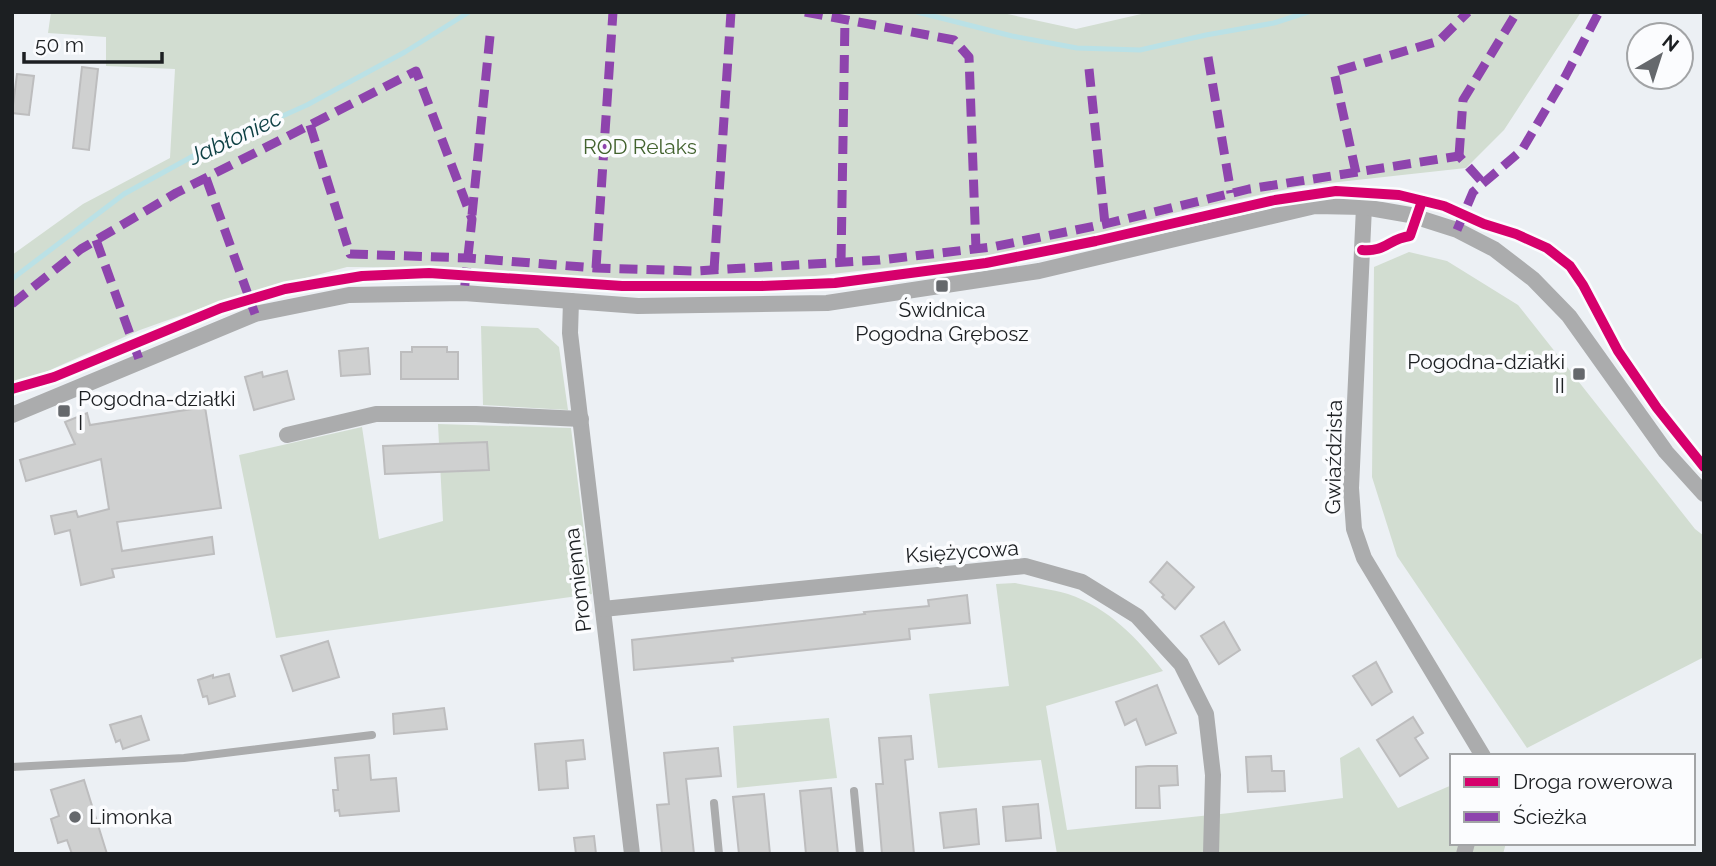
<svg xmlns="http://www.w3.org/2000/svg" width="1716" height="866" font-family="Raleway,sans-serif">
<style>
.green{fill:#d2ddd1}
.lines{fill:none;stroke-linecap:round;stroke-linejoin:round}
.stream{stroke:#bae1e6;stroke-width:5}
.building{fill:#cfd0d0;stroke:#bdbdbe;stroke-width:2}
.service{stroke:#abacad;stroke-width:8}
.minor{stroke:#abacad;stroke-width:16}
.quiet{stroke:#8e44ad;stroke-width:9;stroke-dasharray:18 9;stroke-linecap:butt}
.cycleway-casing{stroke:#fbfcfe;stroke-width:15}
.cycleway{stroke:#d6006c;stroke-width:10}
.poi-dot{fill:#65686c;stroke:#fbfcfe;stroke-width:2.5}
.labels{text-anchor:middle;stroke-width:7;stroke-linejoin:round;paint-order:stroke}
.park-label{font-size:21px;fill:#42622e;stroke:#fbfcfe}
.poi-label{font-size:21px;fill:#1c1f22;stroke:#fbfcfe;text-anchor:start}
.street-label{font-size:21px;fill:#1c1f22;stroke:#fbfcfe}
.water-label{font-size:23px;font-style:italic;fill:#0c3f43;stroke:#fbfcfe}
</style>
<rect width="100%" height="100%" fill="#ecf0f4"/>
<g class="green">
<path d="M51,12H998L1076,29L1150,12H1581L1504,130L1466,168L1302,186L1178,212L1061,244L967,264L952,260L815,276L636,281L474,268L347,267L227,299L140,330L12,387V255L83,204L170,158L175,69L106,66V37L48,33Z"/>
<path d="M1409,252L1447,261L1518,305L1695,529L1704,536V657L1527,748L1397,556L1372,477L1374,267Z"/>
<path d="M481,326L538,328L559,347L568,410L483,405Z"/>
<path d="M438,424L571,428L592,594L276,638L239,455L362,427L379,539L443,521Z"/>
<path d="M1015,583C1032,587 1051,589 1068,594C1109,608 1137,638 1163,671L1046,706L1067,830L1230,813L1343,798L1340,758L1359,747L1398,808L1452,785V843H1506L1503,854H1057L1041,760L938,768L929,694L1009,686L996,584Z"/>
<path d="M829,718L837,778L737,788L733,726Z"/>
</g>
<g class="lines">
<g class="stream">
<path d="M917,12L1012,36L1077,48L1140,50L1206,35L1274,23L1308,12"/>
<path d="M12,279L124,194L195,155L307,105L405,52L469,12"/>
</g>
</g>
<g class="building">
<path d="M82,67L98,69L89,150L73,148Z"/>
<path d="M17,74L34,76L29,115L12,113Z"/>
<path d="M412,347H447V352H458V379H401V352H412Z"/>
<path d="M368,348L370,374L341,376L339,351Z"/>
<path d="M287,371L294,399L254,410L245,377L262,372L263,377Z"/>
<path d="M205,407L221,508L117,522L122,551L212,537L214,554L112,569L114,577L81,585L70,530L55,534L51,516L76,511L78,517L109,509L101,459L26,481L20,460L75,444L65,422L87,413L90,425Z"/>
<path d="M487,442L489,470L385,474L383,446Z"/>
<path d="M1167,562L1194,587L1175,609L1162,597L1164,595L1150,582Z"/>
<path d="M967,595L970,623L909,629L910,639L732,658L733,661L634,670L632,640L865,614L864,612L929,606L928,600Z"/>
<path d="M1224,622L1240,650L1219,664L1201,636Z"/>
<path d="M328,641L339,677L293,691L281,656Z"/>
<path d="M1376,662L1392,692L1372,705L1353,676Z"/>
<path d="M229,674L235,696L209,704L207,696L203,697L198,680L213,675V678Z"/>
<path d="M1157,685L1176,733L1146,745L1136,719L1125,725L1116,702Z"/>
<path d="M444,708L447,729L394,734L393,714Z"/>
<path d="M141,716L149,740L123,749L120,740L116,742L110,725Z"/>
<path d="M1413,717L1423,733L1415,738L1428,758L1400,776L1377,740Z"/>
<path d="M911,736L913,759L905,760L914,854H882L876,784H883L879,738Z"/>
<path d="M583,740L585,759L566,761L568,788L539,790L535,744Z"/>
<path d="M718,748L721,776L686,779L694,854H662L657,805L669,804L664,753Z"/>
<path d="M369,755L371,780L396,778L399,811L340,816L339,810L335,811L333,790H338L335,758Z"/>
<path d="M1271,756L1272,771H1284L1285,791L1248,792L1246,757Z"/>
<path d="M1148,766H1177L1178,785L1159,786L1160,808H1136V767Z"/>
<path d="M84,780L107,854H72L67,840L58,843L51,819L59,816L51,790Z"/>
<path d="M831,788L838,854H806L800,791Z"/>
<path d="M764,794L770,854H739L733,797Z"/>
<path d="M1038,804L1041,838L1006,841L1003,807Z"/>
<path d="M976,809L979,844L944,848L940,813Z"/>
<path d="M594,836L596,854H576L574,838Z"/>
</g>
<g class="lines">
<g class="service">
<path d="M12,767L184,758L372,735"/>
<path d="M854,791L860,854"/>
<path d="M714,803L719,854"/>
</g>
<g class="minor">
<path d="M1364,207L1351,488L1354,529L1364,558L1483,756"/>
<path d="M571,301L570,333L632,854"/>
<path d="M12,415L255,314L349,295L464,293L638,306L827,303L1039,271L1315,206L1364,207L1410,215L1457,230L1494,249L1533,279L1569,316L1666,452L1704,494"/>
<path d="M287,435L376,414H476L581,419"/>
<path d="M603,609L1025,566L1082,582L1137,616L1181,664L1206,714L1213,775L1211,854"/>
<path d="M1464,854L1467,843"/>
</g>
<g class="quiet">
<path d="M805,12L954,40L969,57L976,249"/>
<path d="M1208,57L1231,193"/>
<path d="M1089,69L1105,224"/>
<path d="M310,125L350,254L468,258L596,268L695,271L880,260L992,247L1105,224L1249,189L1459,156L1483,183"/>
<path d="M1459,156L1463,100L1517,12"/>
<path d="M1356,173L1334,72L1439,41L1468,12"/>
<path d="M206,178L255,314"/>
<path d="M472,215L490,36"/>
<path d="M1457,230L1473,192L1522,150L1565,77L1599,12"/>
<path d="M96,240L140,362"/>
<path d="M841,262L845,18"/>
<path d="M596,268L613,12"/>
<path d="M714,270L731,12"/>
<path d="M12,304L81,249L176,193L416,71L472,219L464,293"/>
</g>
<g class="cycleway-casing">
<g id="cycleway">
<path d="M1362,250C1386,252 1388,239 1410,236L1422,201"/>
<path d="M12,389L54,377L221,308L285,289L362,276L429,273L622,286H761L835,283L986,263L1096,241L1275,200L1336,191L1399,195L1444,206L1484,224L1516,234L1547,248L1570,266L1583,285L1618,351L1657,408L1704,467"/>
</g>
</g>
<use href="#cycleway" class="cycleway"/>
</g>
<g class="poi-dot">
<rect x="935" y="279" width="14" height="14" rx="3.5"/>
<rect x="1572" y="367" width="14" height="14" rx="3.5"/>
<rect x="57" y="404" width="14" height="14" rx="3.5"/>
<circle cx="75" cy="817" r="7"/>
</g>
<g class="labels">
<g class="park-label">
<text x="640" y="154">ROD Relaks</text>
</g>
<g class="poi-label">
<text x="942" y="317" text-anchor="middle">Świdnica<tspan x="942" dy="24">Pogodna Grębosz</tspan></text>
<text x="1565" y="369" text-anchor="end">Pogodna-działki<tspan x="1565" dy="24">II</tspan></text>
<text x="78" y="406">Pogodna-działki<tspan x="78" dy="24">I</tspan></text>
<text x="89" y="824">Limonka</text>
</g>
<g class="street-label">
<text transform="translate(1334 457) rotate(-89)" y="7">Gwiaździsta</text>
<text transform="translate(962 552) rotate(-4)" y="7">Księżycowa</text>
<text transform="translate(578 580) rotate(-97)" y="7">Promienna</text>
</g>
<g class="water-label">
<text transform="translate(235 137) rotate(-25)" y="8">Jabłoniec</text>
</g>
</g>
<rect width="1716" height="866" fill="none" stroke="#1c1f22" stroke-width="28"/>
<rect x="1450" y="754" width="245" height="91" fill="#fbfcfe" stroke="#a2a4a6" stroke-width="2"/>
<rect x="1464" y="777" width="35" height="10" fill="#d6006c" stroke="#a2a4a6" stroke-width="2"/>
<text x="1513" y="789" font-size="21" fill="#1c1f22">Droga rowerowa</text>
<rect x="1464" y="812" width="35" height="10" fill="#8e44ad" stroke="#a2a4a6" stroke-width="2"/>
<text x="1513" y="824" font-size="21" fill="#1c1f22">Ścieżka</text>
<g transform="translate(1660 56) rotate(39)"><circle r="33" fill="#fbfcfe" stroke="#a2a4a6" stroke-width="2"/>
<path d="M0-5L12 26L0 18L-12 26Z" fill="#65686c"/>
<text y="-10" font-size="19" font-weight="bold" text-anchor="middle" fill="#1c1f22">N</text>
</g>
<path d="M24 52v10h138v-10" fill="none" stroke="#1c1f22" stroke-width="3.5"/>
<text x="35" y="52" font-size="21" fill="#1c1f22" stroke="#fbfcfe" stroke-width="5" paint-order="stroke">50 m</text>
</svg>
